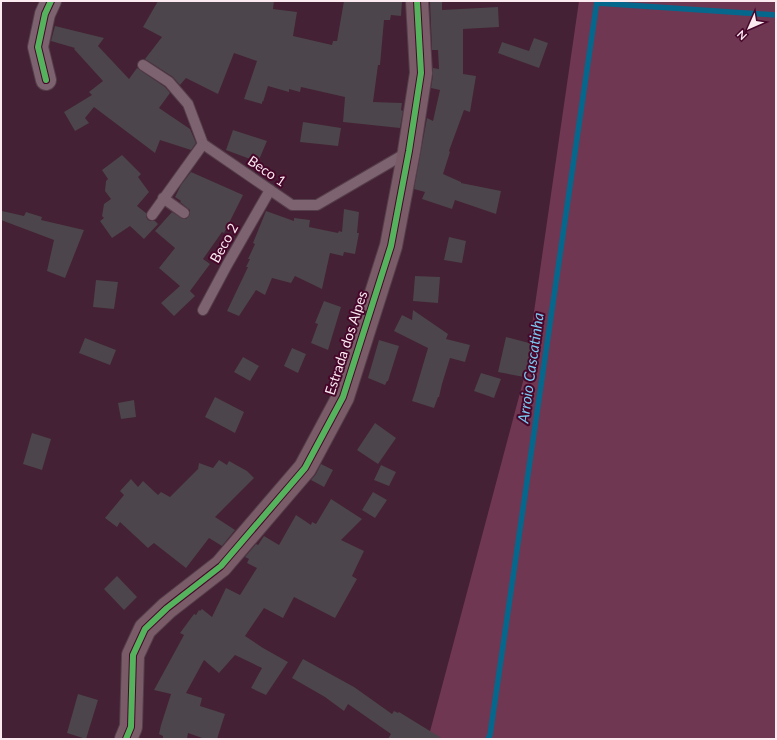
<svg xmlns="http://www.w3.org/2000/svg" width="777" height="740" font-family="Lato,sans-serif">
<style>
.green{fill:#6f3752}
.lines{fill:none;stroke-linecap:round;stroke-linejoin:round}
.stream{stroke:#06678d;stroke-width:5.5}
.building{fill:#4c454b}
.lane-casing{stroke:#553e4b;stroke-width:12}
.street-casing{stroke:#553e4b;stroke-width:22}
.secondary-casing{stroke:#553e4b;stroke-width:24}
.lane{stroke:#7d626f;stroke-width:10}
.street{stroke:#7d626f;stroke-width:20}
.secondary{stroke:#795c67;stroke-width:22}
.cycleway-casing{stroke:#47072b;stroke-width:8}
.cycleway{stroke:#56b35d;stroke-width:6}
.labels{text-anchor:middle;stroke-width:4;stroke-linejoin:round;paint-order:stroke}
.street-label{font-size:14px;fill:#fbebf1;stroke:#47072b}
.water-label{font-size:15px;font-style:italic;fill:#7bcaf2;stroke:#47072b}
</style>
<rect width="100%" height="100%" fill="#442134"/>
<path class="green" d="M579,1H776V739H428L525,374Z"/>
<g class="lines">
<g class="stream">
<path d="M597,3L776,15"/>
<path d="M488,739L490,735L597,1"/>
</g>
</g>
<g class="building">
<path d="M158,1H274L273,9L297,12L293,36L332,45L333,41H337L344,1H402L401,16L391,15L390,20H384L380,65H378L373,102L402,103L401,110L403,111L400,128L343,122L345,97L301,87L300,92L289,89V92L268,86L263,102L262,101V104L244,99L257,61L234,53L218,94L186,78L180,85L173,77L145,59L162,37L143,27Z"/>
<path d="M430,1H442V10L498,7L499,27L463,29V74L476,76L470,112L464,110L449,151L450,152L443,174L461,182V183L501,191L496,214L455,200L452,209L422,199L425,192L414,189L427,118L433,121L440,90L431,88L433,75V68L439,69L438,50H432Z"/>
<path d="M55,26L104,38L98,46L129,79L137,68L165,87L170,93L159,108L190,129L196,143L191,150L160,140L155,153L94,107L85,118L89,123L75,131L64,112L92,95L89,92L103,81L74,49L75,48L51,41Z"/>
<path d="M534,38L548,43L539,68L498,53L502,42L529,51Z"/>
<path d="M303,122L341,128L338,146L300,142Z"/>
<path d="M233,130L267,141L258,162L226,150Z"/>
<path d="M122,155L141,174L138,177L149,192L137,206L146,213V217L148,220L151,221H155L158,224L144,239L130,226L112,238L100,221L104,218L102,216L104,204L111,199L105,191L106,181L108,179L102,170Z"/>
<path d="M191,172L243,195L224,233L222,232L203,259L210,264L190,291L195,296L174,316L161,303L180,286L159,268L175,248L155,231L172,212L183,219H186L189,216L190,213V210L180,202L181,201L175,197L181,185Z"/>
<path d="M344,209L359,212L357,233H359L355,254L344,252L343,256L330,253L322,289L295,276L291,283L272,278L265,295L256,290L239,316L227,311L248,267H246L250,259H248L255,244L253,243L266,211L294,221V218L310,220L309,227L338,233L339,231L342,232Z"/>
<path d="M2,211L24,216L26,212L42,217L41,220L84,230L65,278L47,271L54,240L1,220Z"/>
<path d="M449,237L466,241L462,263L444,260Z"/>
<path d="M415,276L440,277L438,303L413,301Z"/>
<path d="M96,280L118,282L114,309L93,307Z"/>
<path d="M324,301L341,307L328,350L311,343L318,324L315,323Z"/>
<path d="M413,310L448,334L446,339L470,345L465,362L450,358L442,384L439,397H438L434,408L412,401L415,392L428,348L394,331L402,315L412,320Z"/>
<path d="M506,337L533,344L524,377L498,372Z"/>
<path d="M85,338L116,350L110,365L79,353Z"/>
<path d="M379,340L399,346L388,381H387L385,385L368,378Z"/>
<path d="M292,348L306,354L298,373L284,366Z"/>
<path d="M243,357L259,366L250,381L234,372Z"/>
<path d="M481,373L501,379L494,398L474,391Z"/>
<path d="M215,397L244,412L235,433L205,417Z"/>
<path d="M134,400L136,417L121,419L118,403Z"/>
<path d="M375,423L396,438L378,464L357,450Z"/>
<path d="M32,433L51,439L42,470L23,464Z"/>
<path d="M219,460L227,465L229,461L247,471L254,478L215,517L235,530L222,546L209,538L186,568L154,543L148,548L120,522L117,527L105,518L124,495L120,491L131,479L138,487L143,481L158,495L161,492L170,497L198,469L199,463L213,468Z"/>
<path d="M321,464L333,470L324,487L311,480L316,474Z"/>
<path d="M381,465L396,472L389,486L374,480Z"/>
<path d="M373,492L387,500L375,518L362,510Z"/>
<path d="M331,499L362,519L341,540L364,551L352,576L357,579L335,618L294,597L283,618L264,608L245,636L263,648L288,662L266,695L251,688L262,668L235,655L219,673L204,660L186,693L202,698L200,706L225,714L217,739H205L188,733L187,739H163V736L159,734L161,725L171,694L154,690L184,635L180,633L194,614L196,615L199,610L200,611L202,609L212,617L226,588L240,595L257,568L247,563L249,559L245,557L256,544L258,545L264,536L279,545L296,515L311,525L312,522L316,524Z"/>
<path d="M117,576L137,597L124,610L104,589Z"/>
<path d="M303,659L354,687L392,714L394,711L398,713L399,712L443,739H388L391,734L348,704L344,711L325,697L292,678Z"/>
<path d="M78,694L98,700L86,739L67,733Z"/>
</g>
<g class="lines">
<g class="lane-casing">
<g id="lane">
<path d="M143,65L169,82L188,104L203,144L292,205H317L408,152"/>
<path d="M163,198L184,213"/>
<path d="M152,215L203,144"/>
<path d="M203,310L227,265L270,190"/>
</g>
</g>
<g class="street-casing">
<path id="street" d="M46,80L38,47L45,14L51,1"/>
</g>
<g class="secondary-casing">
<path id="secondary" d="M126,739L131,727L133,655L145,629L167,608L221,566L305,468L343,397L391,246L409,151L421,73L417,1"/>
</g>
<use href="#lane" class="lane"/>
<use href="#street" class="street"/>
<use href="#secondary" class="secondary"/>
<g class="cycleway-casing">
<g id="cycleway">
<path d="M46,80L38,47L45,14L51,1"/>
<path d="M126,739L131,727L133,655L145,629L167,608L221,566L305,468L343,397L391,246L409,151L421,73L417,1"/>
</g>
</g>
<use href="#cycleway" class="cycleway"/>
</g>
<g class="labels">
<g class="street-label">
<text transform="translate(267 171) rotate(34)" y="5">Beco 1</text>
<text transform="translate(224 243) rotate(-61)" y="5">Beco 2</text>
<text transform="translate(346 343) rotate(-72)" y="5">Estrada dos Alpes</text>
</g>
<g class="water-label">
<text transform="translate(531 368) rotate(-82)" y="5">Arroio Cascatinha</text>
</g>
</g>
<rect width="777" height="740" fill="none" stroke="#fbebf1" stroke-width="4"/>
<g transform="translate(749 28) rotate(225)" stroke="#47072b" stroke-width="3" paint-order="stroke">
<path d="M0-3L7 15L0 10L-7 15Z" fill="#fbebf1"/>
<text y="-6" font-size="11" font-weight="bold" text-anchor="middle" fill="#fbebf1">N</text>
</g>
</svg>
